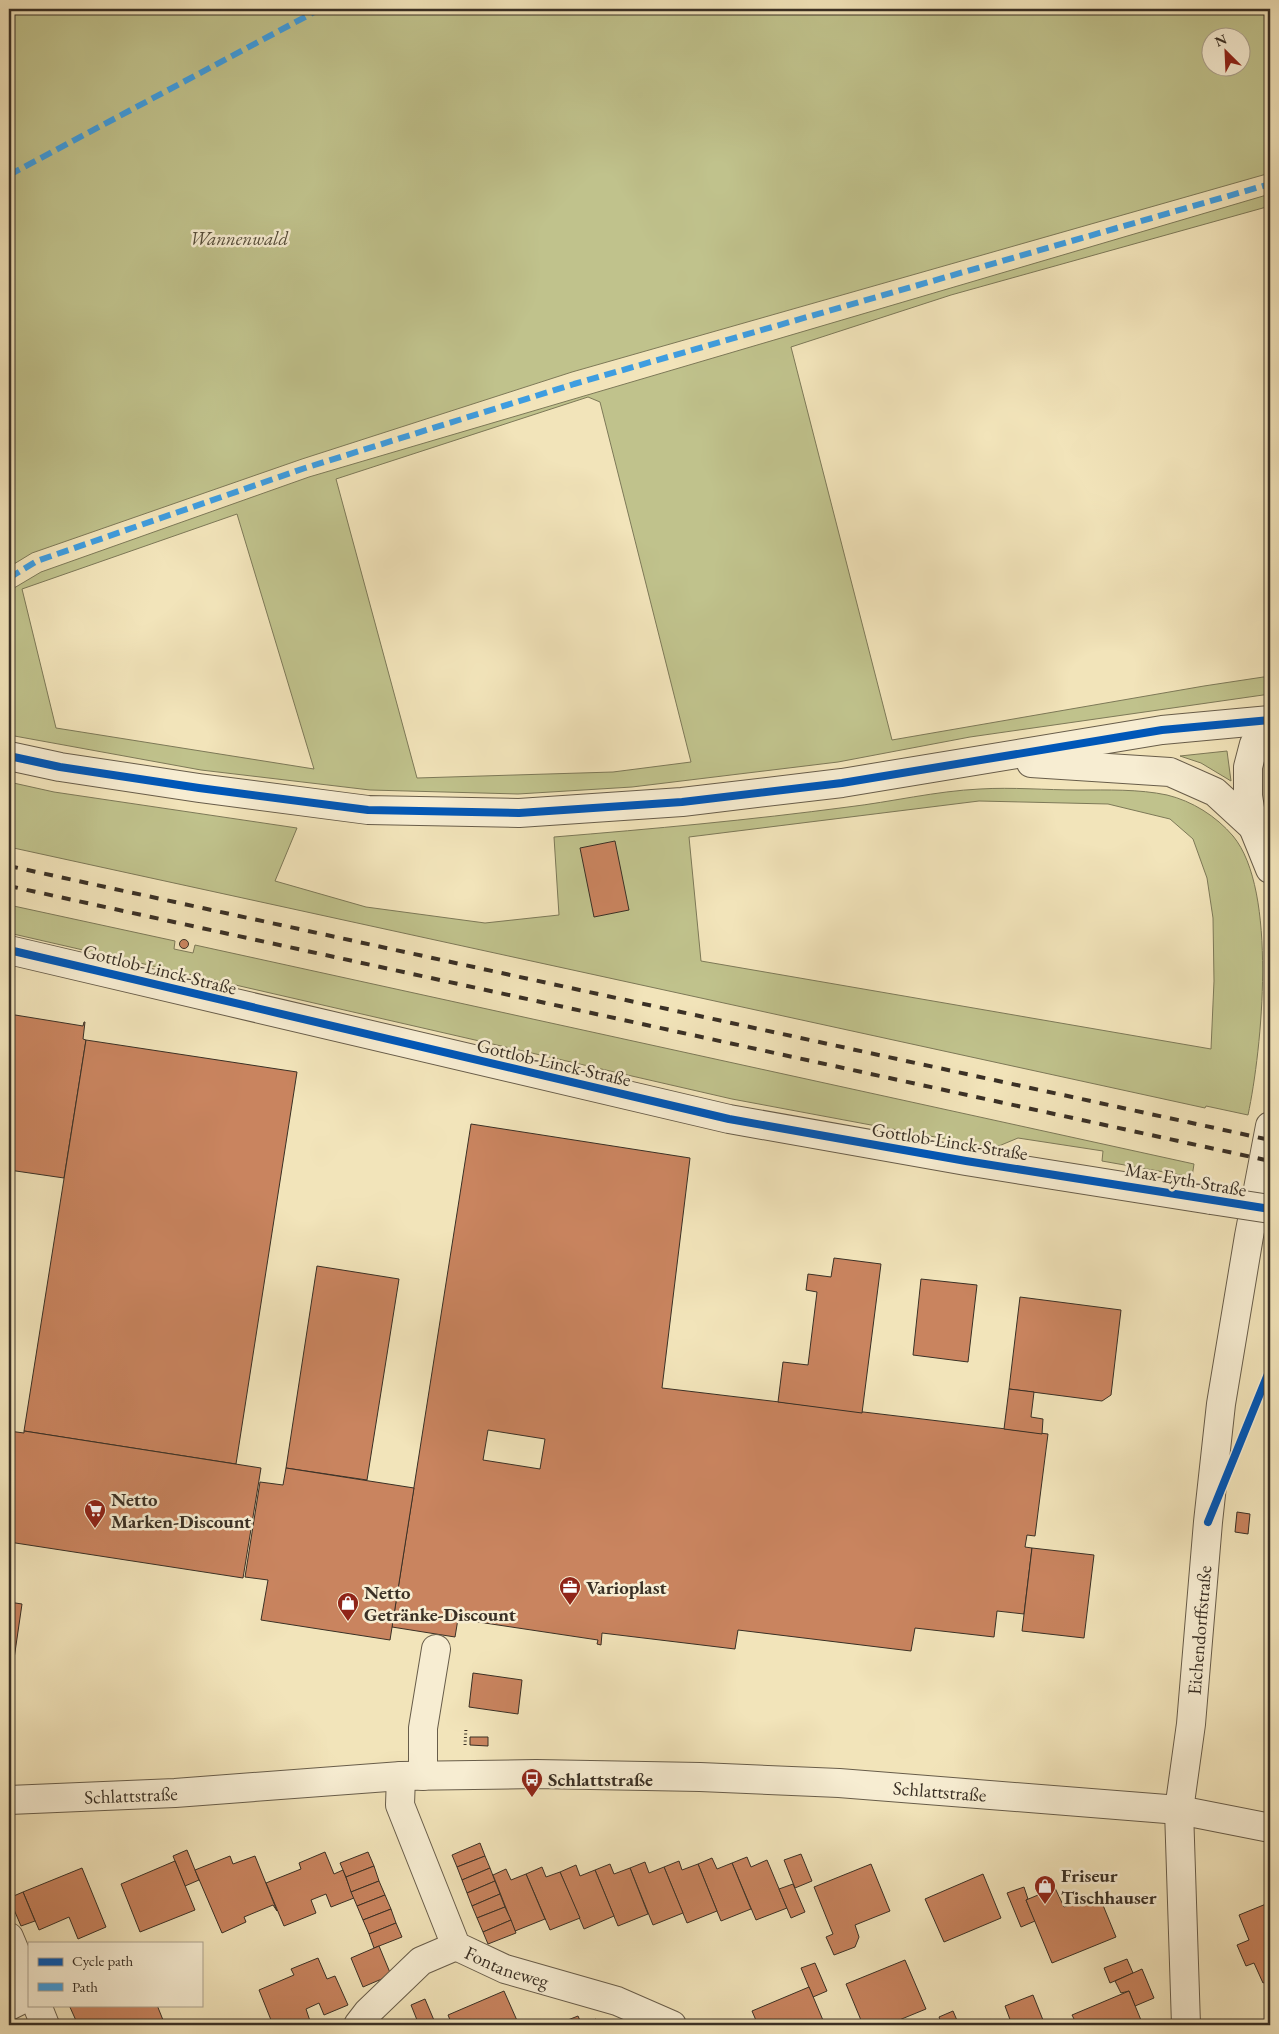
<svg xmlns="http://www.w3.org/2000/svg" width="1279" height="2034" font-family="'EB Garamond',serif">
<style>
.green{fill:#c0c28c;stroke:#7d7958;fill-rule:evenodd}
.building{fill:#c9845f;stroke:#3a3025;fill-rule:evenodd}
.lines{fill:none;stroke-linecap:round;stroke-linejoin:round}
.minor-casing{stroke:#685d4a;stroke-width:30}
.path{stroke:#3a3025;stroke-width:3;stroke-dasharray:1 2.5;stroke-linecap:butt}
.minor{stroke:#f7edd2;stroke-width:28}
.rail{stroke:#3a3025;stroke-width:4;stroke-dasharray:9 9;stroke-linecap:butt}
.minor-bridge-casing{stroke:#685d4a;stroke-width:30;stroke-linecap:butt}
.minor-bridge{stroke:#f7edd2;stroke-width:28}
.quiet{stroke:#3e9de0;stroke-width:6;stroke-dasharray:12 6;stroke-linecap:butt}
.cycleway-casing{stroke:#f7edd2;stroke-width:11}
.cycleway{stroke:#0057b8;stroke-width:8}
.labels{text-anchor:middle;stroke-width:5;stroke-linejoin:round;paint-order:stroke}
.park-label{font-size:19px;font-style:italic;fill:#554d3a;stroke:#f7edd2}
.street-label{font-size:19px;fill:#3a3025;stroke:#f7edd2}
.poi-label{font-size:19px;font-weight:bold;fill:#3a3025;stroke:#f7edd2;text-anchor:start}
</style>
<rect width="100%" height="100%" fill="#f2e4ba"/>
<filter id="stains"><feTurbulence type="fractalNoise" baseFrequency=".004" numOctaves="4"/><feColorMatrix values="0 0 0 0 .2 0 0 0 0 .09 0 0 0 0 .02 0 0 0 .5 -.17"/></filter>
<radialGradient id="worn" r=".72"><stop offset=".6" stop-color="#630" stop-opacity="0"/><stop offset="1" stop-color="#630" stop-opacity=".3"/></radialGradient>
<g class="green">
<path d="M9,9H1270V173L572,372L302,459L32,553L9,567ZM1212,38H1242V68H1212Z"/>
<path d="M1270,194V206L951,295L791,347L892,740L1204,686L1270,676V694L970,737L838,762L632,787L518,794L370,790L201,770L9,735V591L41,572L309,477ZM588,397L600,402L691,762L613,772L417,778L336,479ZM237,514L314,769L56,728L22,589Z"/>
<path d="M1227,751L1231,781L1201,763L1180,756Z"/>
<path d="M1270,770V816L1269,817L1267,782Z"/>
<path d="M9,782L54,792L297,828L275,881L366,907L485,923L559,915L554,837C652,829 750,820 848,807C891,802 936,791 980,789C1012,787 1046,790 1078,790C1107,790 1139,789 1167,795C1192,801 1216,816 1233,836C1278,890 1262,1049 1248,1115L1206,1106L1205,1108L9,847ZM979,801L1108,804L1170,819L1193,839L1207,878L1213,918L1214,981L1211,1049L701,961L689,837Z"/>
<path d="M9,905L175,941L174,949L193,953L195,945L1194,1164L1192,1177L1102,1161L1103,1151L1018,1138L994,1148L732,1099L9,933Z"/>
</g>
<g class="building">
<path d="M615,841L629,910L594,917L580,848Z"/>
<circle cx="184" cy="944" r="4.5"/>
<path d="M9,1014L83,1026L84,1022H85L83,1039L86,1040L64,1178L9,1170Z"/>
<path d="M86,1040L297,1072L236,1464L24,1431Z"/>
<path d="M471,1124L690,1158L662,1388L1048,1434L1035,1536L1027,1535L1025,1547L1032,1548L1024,1614L997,1611L994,1637L915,1628L911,1651L738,1630L735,1649L602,1633L601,1645L597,1644L598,1640L458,1619L455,1637L392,1627ZM488,1430L545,1439L540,1469L483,1460Z"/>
<path d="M834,1258L881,1264L862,1413L778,1402L783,1362L808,1365L817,1292L806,1290L808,1274L831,1277Z"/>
<path d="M317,1266L399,1279L367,1480L286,1468Z"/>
<path d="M921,1279L977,1285L968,1362L913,1355Z"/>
<path d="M1020,1297L1121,1310L1111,1395L1102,1401L1009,1389Z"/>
<path d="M1009,1389L1034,1392L1031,1417L1043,1419L1042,1434L1004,1429Z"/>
<path d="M9,1431L24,1433V1431L261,1468L243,1578L9,1542Z"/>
<path d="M286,1468L414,1488L390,1640L261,1620L268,1580L245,1577L260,1482L283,1485Z"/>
<path d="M1237,1512L1250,1514L1248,1534L1235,1532Z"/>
<path d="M1032,1548L1094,1555L1084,1638L1022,1631Z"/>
<path d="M9,1602L22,1604L14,1659H9Z"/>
<path d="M473,1673L522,1680L518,1714L469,1707Z"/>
<path d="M470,1737H488V1746L470,1745Z"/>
<path d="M480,1843L485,1856L457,1867L452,1855Z"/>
<path d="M187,1850L199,1880L185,1886L173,1856Z"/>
<path d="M325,1852L334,1874L343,1870L354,1898L331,1907L326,1894L311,1900L316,1913L284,1926L266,1883L301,1869L299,1863Z"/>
<path d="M368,1852L374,1866L346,1877L340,1863Z"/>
<path d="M801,1854L812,1881L795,1888L784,1860Z"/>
<path d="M230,1856L233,1864L255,1856L277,1911L273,1905L244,1917L246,1922L222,1933L195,1870Z"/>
<path d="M485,1856L490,1868L462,1880L457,1867Z"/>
<path d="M747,1857L751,1867L767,1860L787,1908L756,1920L732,1863Z"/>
<path d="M712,1858L717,1869L732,1863L751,1909L721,1921L698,1864Z"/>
<path d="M175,1861L195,1910L140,1932L121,1884Z"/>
<path d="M679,1861L682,1870L698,1864L717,1911L687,1923L664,1867Z"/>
<path d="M645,1862L649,1873L664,1867L683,1913L653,1925L630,1868Z"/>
<path d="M610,1864L614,1874L630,1868L648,1914L618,1926L595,1870Z"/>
<path d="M871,1864L890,1911L855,1925L859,1937L855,1947L834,1955L826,1937L833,1934L814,1887Z"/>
<path d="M576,1865L580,1876L595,1870L614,1916L584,1929L560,1872Z"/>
<path d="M374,1866L379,1881L351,1892L346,1877Z"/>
<path d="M542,1867L546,1877L560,1872L580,1918L550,1930L526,1874Z"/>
<path d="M82,1868L106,1927L78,1939L69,1917L39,1930L23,1892Z"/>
<path d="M490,1868L495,1881L467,1893L462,1880Z"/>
<path d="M506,1869L511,1880L526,1874L545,1919L515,1931L493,1875Z"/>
<path d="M983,1874L1001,1918L944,1942L925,1899Z"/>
<path d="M379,1881L385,1895L357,1906L351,1892Z"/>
<path d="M495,1881L500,1894L472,1906L467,1893Z"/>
<path d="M793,1884L805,1912L791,1918L779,1889Z"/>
<path d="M1024,1887L1028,1899L1026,1900L1035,1921L1021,1927L1007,1893Z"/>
<path d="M1055,1888L1064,1907L1098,1893L1116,1937L1052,1963L1026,1900Z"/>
<path d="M23,1892L35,1921L21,1926L9,1898Z"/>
<path d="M500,1894L505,1907L477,1918L472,1906Z"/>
<path d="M385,1895L391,1909L363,1920L357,1906Z"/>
<path d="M1266,1904L1270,1913V1980L1263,1983L1254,1963L1246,1966L1237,1945L1249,1940L1239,1915Z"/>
<path d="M505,1907L511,1920L483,1932L477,1918Z"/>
<path d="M391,1909L396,1923L369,1934L363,1920Z"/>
<path d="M511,1920L516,1933L488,1944L483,1932Z"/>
<path d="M396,1923L402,1937L374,1948L369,1934Z"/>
<path d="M379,1946L391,1975L363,1987L351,1958Z"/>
<path d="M318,1958L327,1979L335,1976L348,2005L324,2015L319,2003L306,2009L310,2021L299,2025H273L259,1990L294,1975L291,1969Z"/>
<path d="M1127,1959L1133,1973L1110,1983L1104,1968Z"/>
<path d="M905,1960L926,2009L887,2025H863L846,1984Z"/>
<path d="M815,1963L827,1991L813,1997L801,1968Z"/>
<path d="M1142,1969L1154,1998L1135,2006L1129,1991L1121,1993L1115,1981Z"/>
<path d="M809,1987L825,2025H758L752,2011Z"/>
<path d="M504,1991L519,2025H452L448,2015Z"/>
<path d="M1129,1991L1143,2025H1077L1072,2015Z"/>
<path d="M1033,1995L1045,2025H1012L1005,2006Z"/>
<path d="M425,1999L436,2025H419L411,2005Z"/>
<path d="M69,2005H157L165,2025H78Z"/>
<path d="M953,2011L959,2025H942L939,2017Z"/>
<path d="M578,2016L582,2025L596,2019L599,2025H555Z"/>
</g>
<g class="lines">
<g class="minor-casing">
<g id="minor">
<path d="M1270,727L1254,744L1248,767V796L1253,827L1270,869"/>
<path d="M9,756L60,767L199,788L368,810L519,813L682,802L842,783L1162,730L1270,720"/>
<path d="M1031,763L1170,772L1215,792L1253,827"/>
<path d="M9,950L729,1119L966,1161L1211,1200"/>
<path id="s1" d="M401,1776L400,1805L456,1946L505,1969L617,2001L672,2025"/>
<path d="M423,1776V1728L436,1649"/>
<path id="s2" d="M9,1800L175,1793L401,1776L536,1774L700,1777L839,1783L1179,1810L1270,1828"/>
<path d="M9,1937L29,1985"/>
<path d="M37,2005L45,2025"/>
<path d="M9,2006L29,1996"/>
<path d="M358,2025L368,2012L421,1961L456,1946"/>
<path id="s3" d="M1186,2025L1179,1810L1191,1724L1208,1522L1221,1404L1249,1236L1270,1126"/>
</g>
</g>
<path class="path" d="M465,1745L466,1728"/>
<use href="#minor" class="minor"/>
<g class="rail">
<path d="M9,866L1270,1140"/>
<path d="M9,886L1270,1161"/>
</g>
<g class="minor-bridge-casing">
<path id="minor-bridge" d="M1211,1200L1270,1209"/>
</g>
<use href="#minor-bridge" class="minor-bridge"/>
<g class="quiet">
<path d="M9,175L320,9"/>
<path d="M9,578L37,561L305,468L574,384L1270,184"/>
</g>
<g class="cycleway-casing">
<g id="cycleway">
<path d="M9,756L60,767L199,788L368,810L519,813L682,802L842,783L1162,730L1270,720"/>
<path d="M9,950L729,1119L966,1161L1270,1209"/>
<path d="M1208,1522L1270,1369"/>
</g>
</g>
<use href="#cycleway" class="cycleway"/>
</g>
<defs>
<g id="supermarket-pin" transform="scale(1.125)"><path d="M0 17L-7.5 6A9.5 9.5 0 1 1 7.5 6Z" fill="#8f2418" stroke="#f7edd2"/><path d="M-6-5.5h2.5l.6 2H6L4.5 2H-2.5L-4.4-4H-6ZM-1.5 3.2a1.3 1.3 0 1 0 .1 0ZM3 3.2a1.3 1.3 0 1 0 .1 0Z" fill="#fff"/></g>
<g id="office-pin" transform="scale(1.125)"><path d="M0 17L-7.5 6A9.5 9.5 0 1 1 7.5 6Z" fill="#8f2418" stroke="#f7edd2"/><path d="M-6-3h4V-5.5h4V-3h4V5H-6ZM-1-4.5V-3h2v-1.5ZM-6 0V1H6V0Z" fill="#fff"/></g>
<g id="shop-pin" transform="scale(1.125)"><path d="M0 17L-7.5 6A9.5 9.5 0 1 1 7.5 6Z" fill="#8f2418" stroke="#f7edd2"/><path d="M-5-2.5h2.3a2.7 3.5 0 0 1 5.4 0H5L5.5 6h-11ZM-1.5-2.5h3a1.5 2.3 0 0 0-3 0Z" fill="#fff"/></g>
<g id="bus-pin" transform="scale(1.125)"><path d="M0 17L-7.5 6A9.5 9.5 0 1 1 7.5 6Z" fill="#8f2418" stroke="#f7edd2"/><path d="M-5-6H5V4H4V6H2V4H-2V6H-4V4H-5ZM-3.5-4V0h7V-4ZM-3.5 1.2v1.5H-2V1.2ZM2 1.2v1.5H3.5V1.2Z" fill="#fff"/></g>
</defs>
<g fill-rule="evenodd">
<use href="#supermarket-pin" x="95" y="1510"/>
<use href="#office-pin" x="570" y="1587"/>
<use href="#shop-pin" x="348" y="1603"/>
<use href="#bus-pin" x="532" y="1779"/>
<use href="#shop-pin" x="1045" y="1886"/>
</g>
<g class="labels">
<g class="park-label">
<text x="239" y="245">Wannenwald</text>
</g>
<g class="street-label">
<text transform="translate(160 969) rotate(14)" y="7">Gottlob-Linck-Straße</text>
<text transform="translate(554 1062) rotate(13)" y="7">Gottlob-Linck-Straße</text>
<text transform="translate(950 1141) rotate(9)" y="7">Gottlob-Linck-Straße</text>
<text transform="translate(1186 1179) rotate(10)" y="7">Max-Eyth-Straße</text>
<text dy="7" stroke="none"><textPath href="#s3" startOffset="396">Eichendorffstraße</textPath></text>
<text dy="7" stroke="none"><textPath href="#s2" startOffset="932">Schlattstraße</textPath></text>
<text dy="7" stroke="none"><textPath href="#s2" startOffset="122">Schlattstraße</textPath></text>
<text dy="7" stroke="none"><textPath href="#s1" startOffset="236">Fontaneweg</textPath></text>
</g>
<g class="poi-label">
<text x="111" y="1506">Netto<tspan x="111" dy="22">Marken-Discount</tspan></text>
<text x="586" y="1594">Varioplast</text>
<text x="364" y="1599">Netto<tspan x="364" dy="22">Getränke-Discount</tspan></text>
<text x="548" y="1786">Schlattstraße</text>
<text x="1061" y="1882">Friseur<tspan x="1061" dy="22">Tischhauser</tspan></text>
</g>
</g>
<rect width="1279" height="2034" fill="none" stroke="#f2e4ba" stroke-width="30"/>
<rect x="10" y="10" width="1259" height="2014" fill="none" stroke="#3a3025" stroke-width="2.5"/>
<rect x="15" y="15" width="1249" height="2004" fill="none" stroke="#3a3025"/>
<rect x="28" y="1942" width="175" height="65" fill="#f7edd2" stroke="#aba18d"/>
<rect x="38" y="1958" width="25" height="8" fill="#0057b8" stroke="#aba18d"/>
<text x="72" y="1966" font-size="15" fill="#3a3025">Cycle path</text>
<rect x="38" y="1983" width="25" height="8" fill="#3e9de0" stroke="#aba18d"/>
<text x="72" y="1992" font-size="15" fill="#3a3025">Path</text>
<g transform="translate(1226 52) rotate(336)"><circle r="24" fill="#f7edd2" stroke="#aba18d"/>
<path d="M0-4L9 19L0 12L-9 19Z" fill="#8f2418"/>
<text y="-8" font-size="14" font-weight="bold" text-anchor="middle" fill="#3a3025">N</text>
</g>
<rect width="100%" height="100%" filter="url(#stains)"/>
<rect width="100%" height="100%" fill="url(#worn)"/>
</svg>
